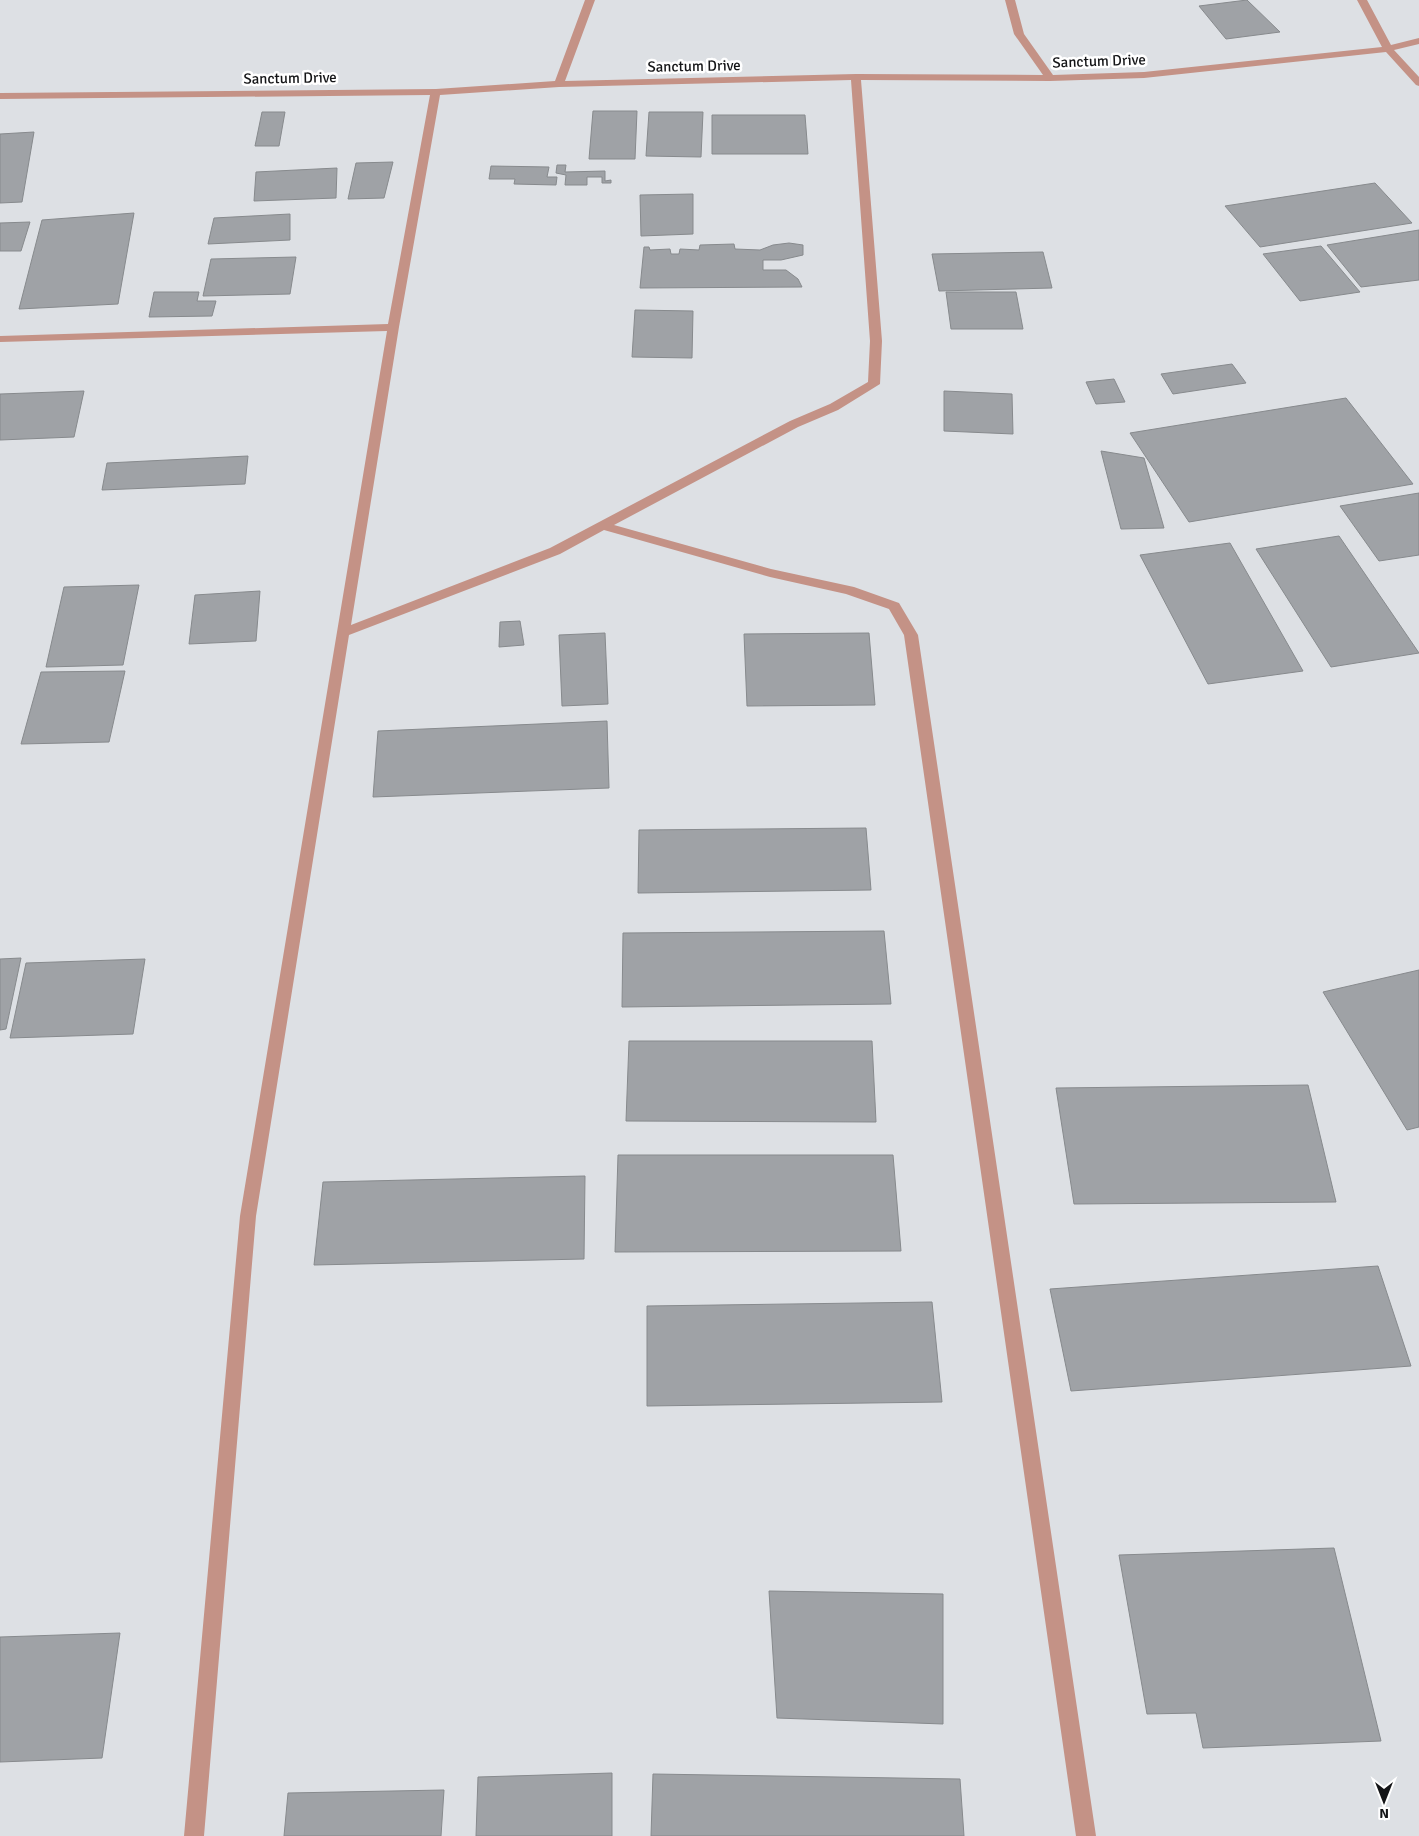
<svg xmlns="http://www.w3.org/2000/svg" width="1419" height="1836" font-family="Signika,sans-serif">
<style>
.building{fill:#9fa2a6;stroke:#878a8d}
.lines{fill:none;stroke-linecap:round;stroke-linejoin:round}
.minor{fill:#c49286;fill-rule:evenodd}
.labels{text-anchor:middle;stroke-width:5;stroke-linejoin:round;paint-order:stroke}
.far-street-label{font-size:15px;fill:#141517;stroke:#fff}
</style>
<rect width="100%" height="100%" fill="#dde0e4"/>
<g class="building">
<path d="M1247,0L1280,32L1226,39L1199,6Z"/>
<path d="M593,111H637L635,159H589Z"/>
<path d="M262,112H285L279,146H255Z"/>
<path d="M649,112H703L701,157L646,156Z"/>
<path d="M712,115H805L808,154H712Z"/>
<path d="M34,132L22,202L0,203V134Z"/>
<path d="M393,162L384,198L348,199L356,163Z"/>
<path d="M557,165H566L565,172L605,171V181L611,180V183H602V177H587V185H565L566,175L556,173Z"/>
<path d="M491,166L549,167L547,177H557L556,185L514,184L515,179H489Z"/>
<path d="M337,168L336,198L254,201L256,172Z"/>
<path d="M1375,183L1412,223L1260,247L1225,206Z"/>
<path d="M693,194V234L641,236L640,195Z"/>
<path d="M134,213L118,304L19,309L42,220Z"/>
<path d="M290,214V240L208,244L214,218Z"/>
<path d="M30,222L21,251H0V223Z"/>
<path d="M1419,230V280L1361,287L1327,245Z"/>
<path d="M789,243L803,245V255L781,260H763V270H786L798,279L802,287L640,288L644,247H649L650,250L670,249L671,254H679L680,249L699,250L700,245L734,244L735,249L760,250L773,245Z"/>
<path d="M1321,246L1360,292L1300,301L1263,254Z"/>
<path d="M1043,252L1052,288L939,291L932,254Z"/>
<path d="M296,257L290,294L203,296L211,259Z"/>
<path d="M154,292H199L197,301H216L212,316L149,317Z"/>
<path d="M946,292H1016L1023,329H951Z"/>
<path d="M635,310L693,311L692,358L632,357Z"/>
<path d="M1232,364L1246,383L1173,394L1161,374Z"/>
<path d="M1114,379L1125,402L1096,404L1086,382Z"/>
<path d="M84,391L74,437L0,440V394Z"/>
<path d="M944,391L1012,394L1013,434L944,431Z"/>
<path d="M1346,398L1413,484L1189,522L1130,433Z"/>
<path d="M1101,451L1144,458L1164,528L1121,529Z"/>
<path d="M248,456L245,484L102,490L107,463Z"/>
<path d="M1419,493V555L1379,561L1340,506Z"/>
<path d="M1339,536L1419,653L1331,667L1256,549Z"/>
<path d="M1230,543L1303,671L1208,684L1140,555Z"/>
<path d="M139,585L123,665L46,667L64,587Z"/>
<path d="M260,591L256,641L189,644L195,595Z"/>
<path d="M520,621L524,645L499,647L500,622Z"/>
<path d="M605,633L608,704L562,706L559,635Z"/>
<path d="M869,633L875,705L747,706L744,634Z"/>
<path d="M125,671L109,742L21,744L41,672Z"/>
<path d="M607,721L609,788L373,797L378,731Z"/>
<path d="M866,828L871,890L638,893L639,830Z"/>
<path d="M884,931L891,1004L622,1007L623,933Z"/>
<path d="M21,958L6,1029L0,1030V959Z"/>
<path d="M145,959L133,1034L10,1038L26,963Z"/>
<path d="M1419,970V1127L1407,1130L1323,992Z"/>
<path d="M629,1041H872L876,1122L626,1121Z"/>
<path d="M1308,1085L1336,1202L1074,1204L1056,1088Z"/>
<path d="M618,1155H893L901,1251L615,1252Z"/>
<path d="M585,1176L584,1259L314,1265L323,1182Z"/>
<path d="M1378,1266L1411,1366L1071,1391L1050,1289Z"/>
<path d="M932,1302L942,1402L647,1406V1306Z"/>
<path d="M1334,1548L1381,1741L1203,1748L1196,1713L1147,1714L1119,1555Z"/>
<path d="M769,1591L943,1594V1724L777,1718Z"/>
<path d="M120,1633L102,1758L0,1762V1637Z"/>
<path d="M612,1773V1836H476L478,1777Z"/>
<path d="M653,1774L960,1779L964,1836H651Z"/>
<path d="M444,1790L441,1836H284L288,1793Z"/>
</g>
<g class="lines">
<path class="minor" d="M585,0H595L565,81L856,74L1043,75L1014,34L1005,0H1015L1024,34L1053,75L1144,72L1382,47L1357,0H1367L1391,45L1419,38V44L1394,50L1419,77V86L1416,85L1386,52L1144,78L1050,81L861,80L882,341L880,384L838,410L798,427L614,525L771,569L854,587L899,603L918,635L1096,1836H1076L904,635L889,609L846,594L770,577L604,530L560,554L349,635L256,1216L204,1836H184L240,1216L387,331L0,342V336L388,324L430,95L0,99V93L436,89L555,81ZM851,80L870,341L868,382L830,404L790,421L550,548L351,625L399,327L440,95L559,87Z"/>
</g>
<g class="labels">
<g class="far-street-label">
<text transform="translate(1099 61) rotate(-2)" y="5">Sanctum Drive</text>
<text transform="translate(694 66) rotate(-1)" y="5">Sanctum Drive</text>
<text transform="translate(290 78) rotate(-1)" y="5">Sanctum Drive</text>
</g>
</g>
<g transform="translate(1384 1801) rotate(180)" stroke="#ffffff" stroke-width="4" paint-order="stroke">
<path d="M0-4L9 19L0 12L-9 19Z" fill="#141517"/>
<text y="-8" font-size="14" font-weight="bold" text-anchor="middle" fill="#141517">N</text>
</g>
</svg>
